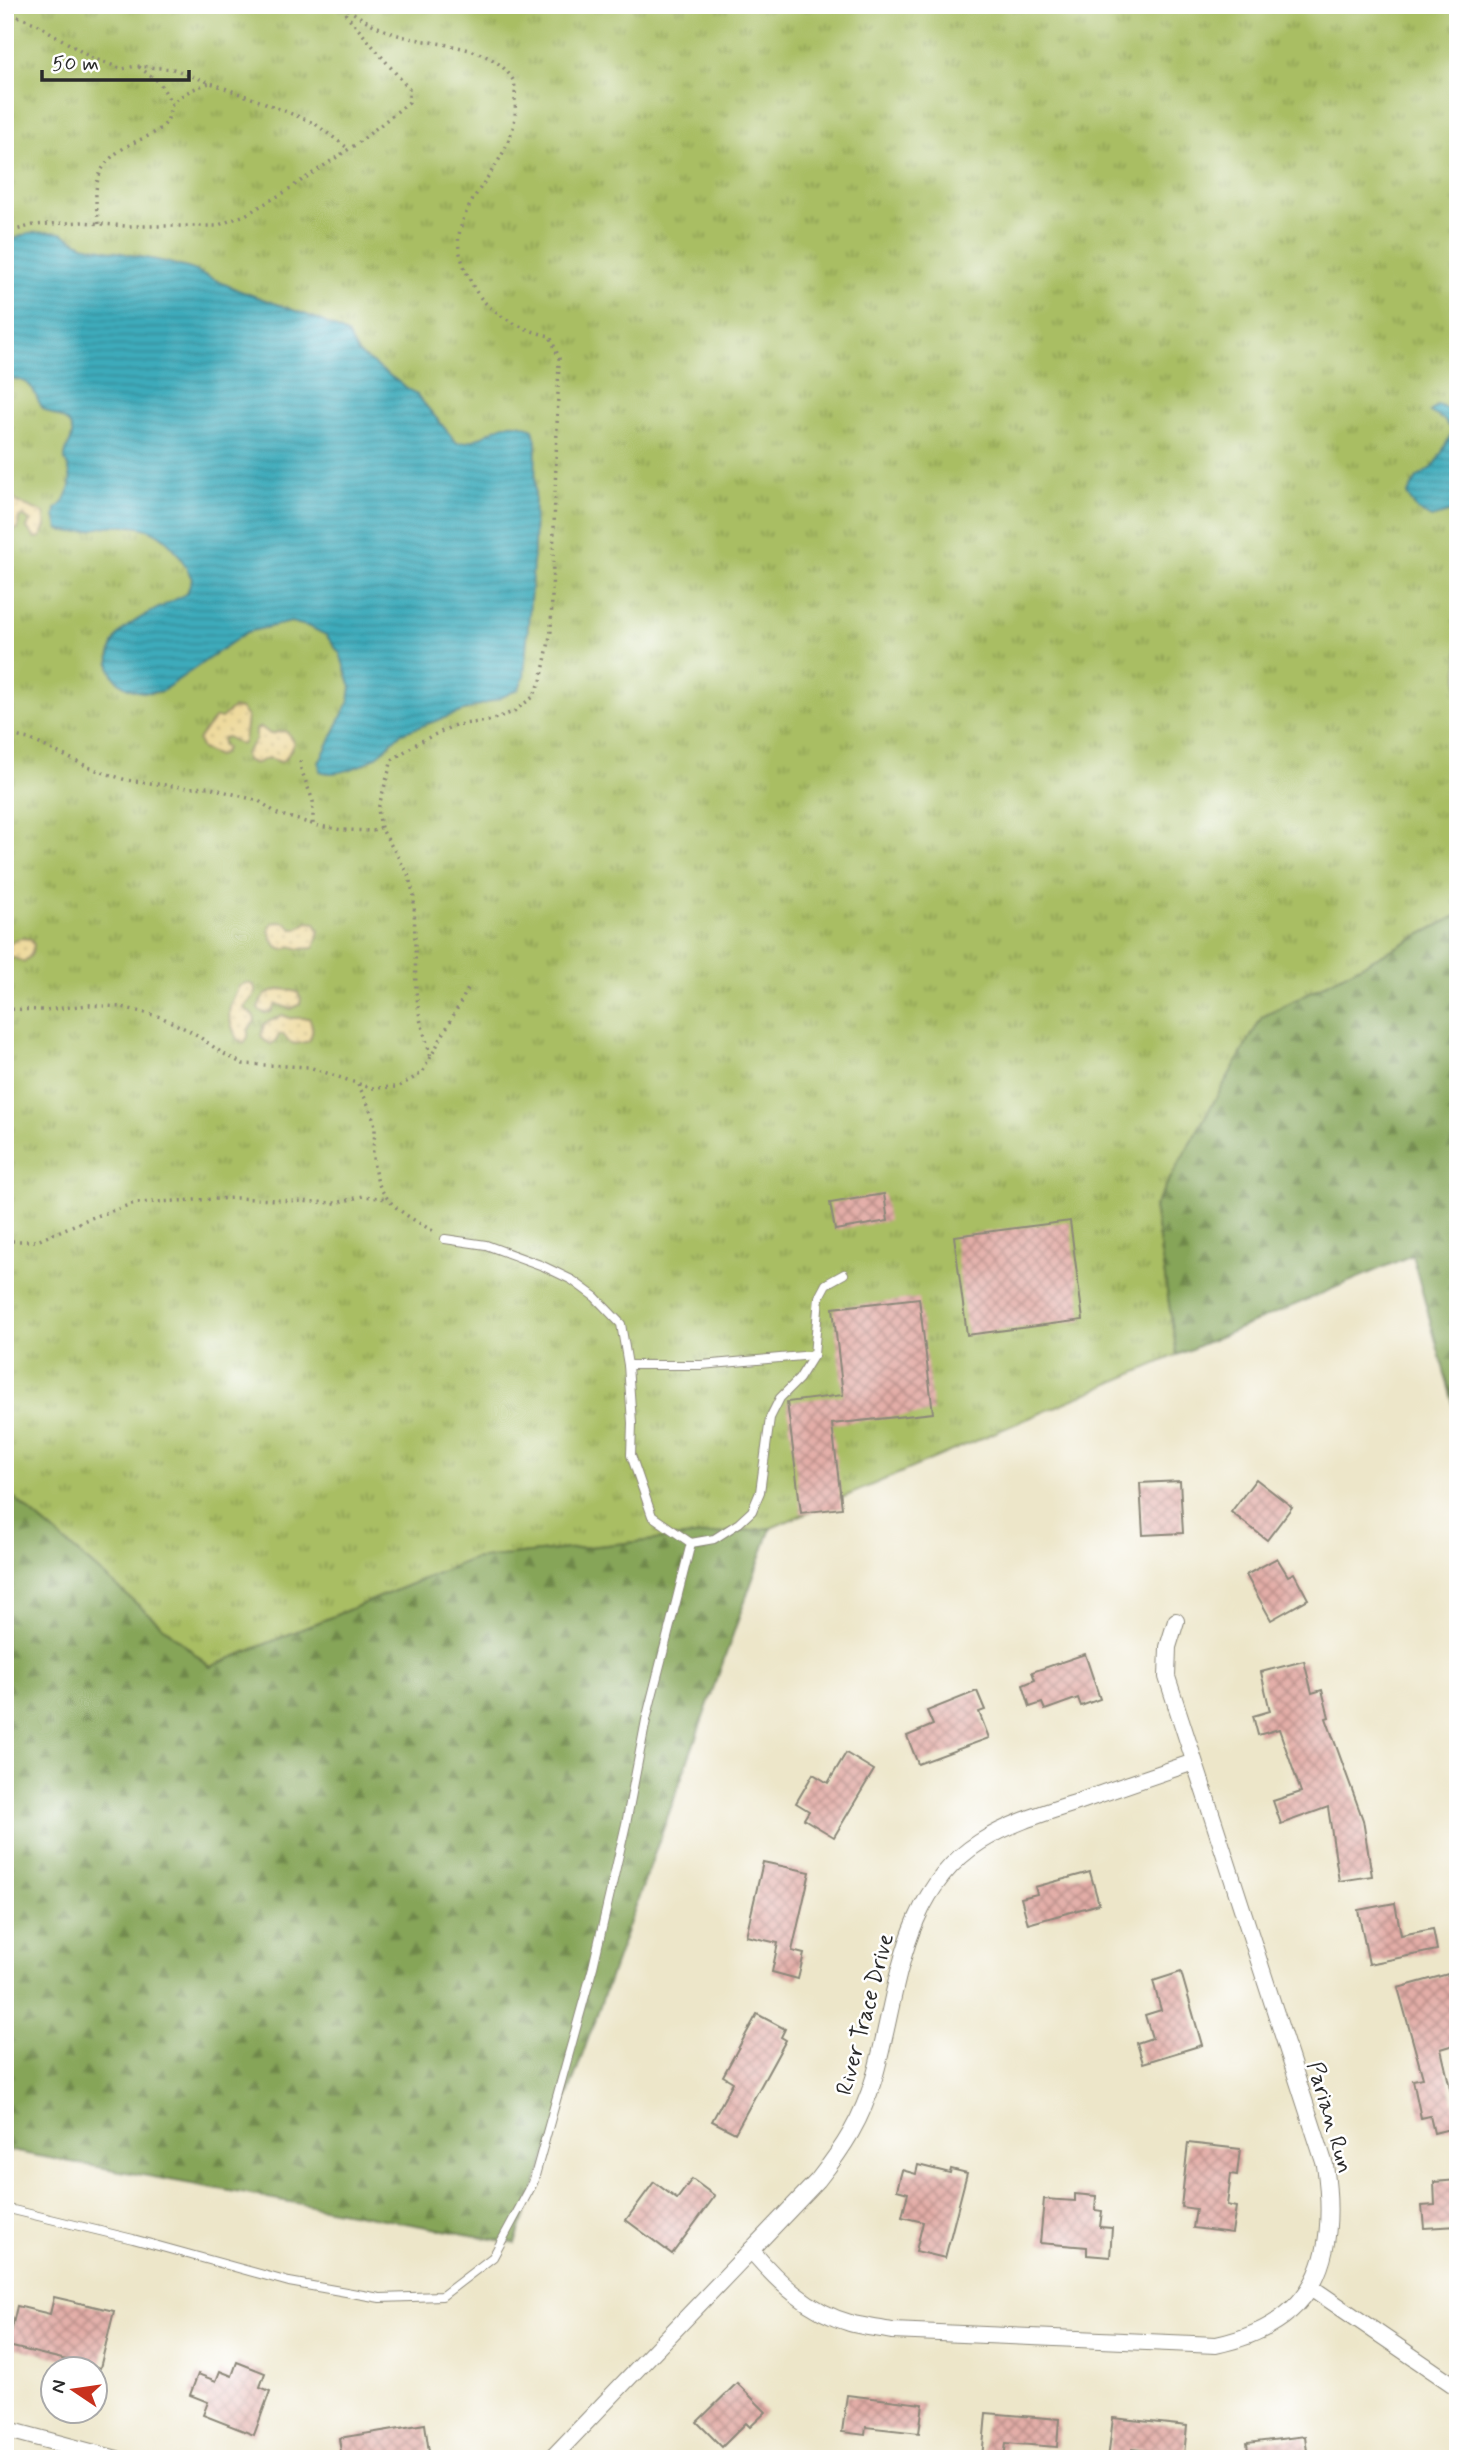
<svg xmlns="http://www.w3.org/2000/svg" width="1463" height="2464" font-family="Mynerve,sans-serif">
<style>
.grass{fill:url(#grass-tufts);stroke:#6a7447;stroke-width:2}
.forest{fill:url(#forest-firs);stroke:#586842;stroke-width:2}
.sand{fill:url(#sand-dots);stroke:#8c8264;stroke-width:2}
.water{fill:url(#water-rules);stroke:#346b73;stroke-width:2}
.building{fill:url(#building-cross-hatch)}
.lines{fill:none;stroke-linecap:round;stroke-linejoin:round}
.service-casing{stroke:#8c887a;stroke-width:10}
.minor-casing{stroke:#8c887a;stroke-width:18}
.path{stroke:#8c887a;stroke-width:3.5;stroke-dasharray:2 5;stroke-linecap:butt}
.service{stroke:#fff;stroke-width:8}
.minor{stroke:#fff;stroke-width:16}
.labels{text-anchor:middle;stroke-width:5;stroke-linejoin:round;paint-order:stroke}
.street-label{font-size:23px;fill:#2b2b2b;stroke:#fff}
</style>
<defs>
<pattern id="grass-tufts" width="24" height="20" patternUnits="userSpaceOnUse" patternTransform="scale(1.75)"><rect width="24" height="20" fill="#a9be63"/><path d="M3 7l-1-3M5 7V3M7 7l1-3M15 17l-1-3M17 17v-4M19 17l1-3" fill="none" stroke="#8a9b52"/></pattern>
<pattern id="forest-firs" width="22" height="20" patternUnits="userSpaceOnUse" patternTransform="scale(1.75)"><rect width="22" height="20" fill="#86a559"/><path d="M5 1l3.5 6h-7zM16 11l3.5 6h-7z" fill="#6e874a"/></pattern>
<pattern id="sand-dots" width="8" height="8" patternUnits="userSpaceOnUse" patternTransform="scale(1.75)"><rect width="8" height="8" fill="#eeda9e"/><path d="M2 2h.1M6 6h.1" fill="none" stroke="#cb8" stroke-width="1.8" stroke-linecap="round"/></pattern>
<pattern id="water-rules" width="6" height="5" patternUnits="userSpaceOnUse" patternTransform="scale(1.75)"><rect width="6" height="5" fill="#3dabbb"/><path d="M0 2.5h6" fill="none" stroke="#338b98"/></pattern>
<pattern id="building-cross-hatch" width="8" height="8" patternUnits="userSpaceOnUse" patternTransform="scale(1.75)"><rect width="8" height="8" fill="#e3ada7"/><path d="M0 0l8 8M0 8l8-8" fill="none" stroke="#b88d88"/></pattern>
</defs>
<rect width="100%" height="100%" fill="#fff"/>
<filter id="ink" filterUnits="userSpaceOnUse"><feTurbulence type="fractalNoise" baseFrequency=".0143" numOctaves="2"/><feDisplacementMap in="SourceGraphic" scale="14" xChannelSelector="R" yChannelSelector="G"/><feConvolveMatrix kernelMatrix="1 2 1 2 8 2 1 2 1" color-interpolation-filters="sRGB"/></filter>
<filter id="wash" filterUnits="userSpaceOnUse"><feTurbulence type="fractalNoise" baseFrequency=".00686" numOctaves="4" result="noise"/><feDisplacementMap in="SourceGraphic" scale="28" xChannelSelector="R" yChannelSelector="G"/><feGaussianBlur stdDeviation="1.57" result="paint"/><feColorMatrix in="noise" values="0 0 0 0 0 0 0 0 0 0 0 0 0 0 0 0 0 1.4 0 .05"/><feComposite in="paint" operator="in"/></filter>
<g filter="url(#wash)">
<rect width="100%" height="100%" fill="#ede6c9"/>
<path class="grass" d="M5,5H1458V915L1262,1018L1154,1207L1177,1355L771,1528L472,1559L210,1667L5,1490Z"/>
<g class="forest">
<path d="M1458,915V1421L1412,1255L1177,1355L1154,1207L1262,1017Z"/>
<path d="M5,1490L210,1667L472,1559L771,1528L515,2243L5,2150Z"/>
</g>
<g class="sand">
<path d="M5,485L17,502L44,513L46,526L41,537L35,538L27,528L30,521L23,516L19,517L18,529L5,530Z"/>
<path d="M233,708L241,709L247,717L244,742L241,745L227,737L223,738L222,744L226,748L223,754L218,756L202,749L198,741C201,732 209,728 214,718H221Z"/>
<path d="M261,727L270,734C285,732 284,724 294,744L286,758L281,762L269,758C257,761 260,767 246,760L245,754L256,739V729Z"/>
<path d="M280,922L287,923L292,929H297L308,922L315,923L319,931L314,948L300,949L291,946C279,955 272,941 269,930L272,923Z"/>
<path d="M22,938L31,939L34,945L31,955L24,962L11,957H5V942L10,944L16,939Z"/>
<path d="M247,983L254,985L256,993L244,1008L254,1016L255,1021L248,1030V1037L244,1043L237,1039C231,1024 225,1014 233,999C237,991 236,985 247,983Z"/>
<path d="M283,989L297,992L301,998L300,1004L291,1009L276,1004L271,1012L264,1013L258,1009C261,995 269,991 283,989Z"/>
<path d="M282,1015L290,1018H309C314,1027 313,1033 309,1041C295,1045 290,1046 283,1034L279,1035L276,1041L271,1044L265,1041L261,1036L264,1024Z"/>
</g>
<g class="water">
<path d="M50,232L61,233L83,245L166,262L191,269L238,290L318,319L347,334L358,353L417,395L457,443C491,442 497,412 533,429L536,441L534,552L524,676L519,689L500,698L402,733C392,739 390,746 382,752C368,764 338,778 320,771L319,763L349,701L351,687L340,654L326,635L310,627L291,622L247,632L162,691C134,697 103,683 111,650C113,644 116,637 121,632C140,615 165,606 187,593L192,579C179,551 163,527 129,526C122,526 114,525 107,526C89,530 76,536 58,529L55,516L56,509C68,501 73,484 69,470C69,466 65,463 65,460C63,448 76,440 71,428C66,415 48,416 41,406C35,398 36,388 26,383C21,379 12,379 5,377V243L28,233Z"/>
<path d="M1438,405L1458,414V505L1449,513L1431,518L1417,510L1407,495L1417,478L1435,465L1453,431L1444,420L1430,412Z"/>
</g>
<g id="blocks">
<g class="building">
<path d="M884,1194L888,1221L835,1230L830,1203Z"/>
<path d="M1070,1221L1083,1320L967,1335L954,1236Z"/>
<path d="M919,1298L933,1413L832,1424L842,1508L801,1513L787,1402L843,1395L833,1308Z"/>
<path d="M1256,1479L1292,1507L1267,1540L1231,1512Z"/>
<path d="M1180,1481L1183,1533L1143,1535L1140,1483Z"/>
<path d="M1277,1558L1288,1576L1294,1573L1308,1599L1271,1620L1246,1575Z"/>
<path d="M1085,1654L1100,1699L1081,1706L1078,1698L1045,1710L1042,1703L1030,1707L1023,1685L1035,1680L1032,1672Z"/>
<path d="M1304,1661L1312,1693L1322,1690L1329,1717L1326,1718L1363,1820L1372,1876L1339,1881L1328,1807L1281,1824L1273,1801L1301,1792L1279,1729L1258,1735L1253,1716L1270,1711L1261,1672Z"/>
<path d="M977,1691L985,1710L979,1712L989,1738L918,1764L907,1736L933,1725L927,1711Z"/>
<path d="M846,1753L874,1770L834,1837L804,1819L809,1811L796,1803L813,1774L828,1783Z"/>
<path d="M763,1862L810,1872L792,1951L804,1954L798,1979L772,1972L778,1943L746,1936Z"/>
<path d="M1090,1872L1099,1904L1028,1924L1021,1898L1037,1894L1035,1887Z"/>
<path d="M1395,1903L1401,1935L1433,1929L1437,1950L1369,1964L1358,1910Z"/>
<path d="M1181,1972L1202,2045L1143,2063L1137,2043L1152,2038L1145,2015L1161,2010L1153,1981Z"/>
<path d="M1448,1974L1454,1996L1458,1995V2021L1452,2023L1458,2044L1441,2049L1454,2105L1458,2104V2127L1434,2133L1430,2116L1421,2118L1413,2080L1423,2078L1398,1988Z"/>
<path d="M757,2014L785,2029L781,2037L786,2040L735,2133L712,2121L733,2082L723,2076Z"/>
<path d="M1188,2143L1240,2149L1237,2175L1231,2174L1227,2205L1236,2207L1232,2233L1193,2228L1196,2209L1181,2207Z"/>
<path d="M918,2165L950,2173L951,2169L967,2173L945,2258L916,2251L923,2222L902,2217L908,2193L897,2190L902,2170L916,2174Z"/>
<path d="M692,2179L715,2196L672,2254L626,2220L654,2182L677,2199Z"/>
<path d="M1458,2180V2226L1424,2228L1422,2206L1435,2205L1434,2182Z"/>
<path d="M1075,2194L1096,2196L1095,2210L1102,2211L1100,2227L1112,2228L1110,2257L1087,2255V2247L1040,2243L1044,2199L1075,2201Z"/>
<path d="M54,2297L114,2311L100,2368L8,2346L17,2306L50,2314Z"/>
<path d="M237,2362L265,2373L260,2387L270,2391L254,2435L203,2415L208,2402L190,2395L198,2374L216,2381L220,2371L232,2376Z"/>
<path d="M737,2383L766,2412L750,2427L746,2423L722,2447L697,2422Z"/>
<path d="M847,2395L923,2404L919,2433L866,2427L865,2435L842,2432Z"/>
<path d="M986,2413L1059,2419L1057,2447L1006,2443L1004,2459H982Z"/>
<path d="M1113,2418L1187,2426L1184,2455L1132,2449L1131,2459H1108Z"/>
<path d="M425,2424L429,2452L389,2459H342L339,2438Z"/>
<path d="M1305,2436L1308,2459H1249L1247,2443Z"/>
</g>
</g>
</g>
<g filter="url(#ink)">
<use href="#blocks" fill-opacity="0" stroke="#8c887a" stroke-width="2"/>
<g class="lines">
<g class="service-casing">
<g id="service">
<path d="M445,1239L486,1245L543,1266L572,1280L595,1297L621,1324L628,1365L632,1423L631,1455L652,1516L691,1543L714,1539L739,1523L752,1511L760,1492L770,1418L780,1398L799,1379L814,1355L819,1297L826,1284L844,1274"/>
<path d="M628,1365H701L814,1355"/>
<path d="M5,2208L133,2239L289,2282L380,2298L442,2296L493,2257L533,2183L593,1967L626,1824L646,1720L691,1543"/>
</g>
</g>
<g class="minor-casing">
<g id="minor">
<path d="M751,2250C778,2282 808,2311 850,2323C863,2327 878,2328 892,2331L1216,2345C1315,2324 1339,2259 1325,2165L1167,1677L1168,1647L1176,1621"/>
<path d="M1312,2288L1458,2388"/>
<path d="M5,2429L117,2459"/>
<path d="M551,2459L818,2180C844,2147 862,2119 874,2078C898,1996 899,1893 980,1842C1010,1823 1044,1813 1078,1802C1117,1788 1155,1775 1194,1762"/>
</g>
</g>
<g class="path">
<path d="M342,5C358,17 379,29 398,35C434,46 492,43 513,80C516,86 515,95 515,101C520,157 468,185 459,235C456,251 466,272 473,286C486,312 521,330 550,336L559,358L551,631L541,681L533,697L513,712L488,721L455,725L419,742L392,760L378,809L381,828L408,874L414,896L416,991L420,1019L431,1057"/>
<path d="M5,11L37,24L90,57L122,69L136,66L173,69L265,103L314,123L349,149"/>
<path d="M139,67L160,83L172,104"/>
<path d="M99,224C91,181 97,160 137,141C146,137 159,132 165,124C170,119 168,110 173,104C180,94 199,86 210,83"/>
<path d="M5,233L34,225L81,222L125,226H216L245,215L283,193L358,143L409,102V89L338,5"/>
<path d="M5,734L29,739L93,769L126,780L189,788L208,787L259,801L278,814L319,826L342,830L373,831L380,828"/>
<path d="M300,761L301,769L313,801V824"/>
<path d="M5,1009L44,1010L89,1005L122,1007L161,1017L194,1033L222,1053L243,1064L309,1067L371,1088L398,1087L422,1073L470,985"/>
<path d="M358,1084C364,1097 375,1115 375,1130C375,1139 372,1148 373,1157C376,1201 400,1212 435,1232"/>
<path d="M5,1241H37L88,1219L135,1203L236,1198L336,1203L363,1196L387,1199"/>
</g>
<use href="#service" class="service"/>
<use href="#minor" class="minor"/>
</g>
</g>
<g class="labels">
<g class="street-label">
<text transform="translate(864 2014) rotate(-75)" y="8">River Trace Drive</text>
<text transform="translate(1331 2117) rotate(74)" y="8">Parian Run</text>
</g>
</g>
<rect width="1463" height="2464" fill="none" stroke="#fff" stroke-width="28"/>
<g transform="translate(74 2390) rotate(283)"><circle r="33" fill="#ffffff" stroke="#aaaaaa" stroke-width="2"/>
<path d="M0-5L12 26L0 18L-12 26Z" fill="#c8321e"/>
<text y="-10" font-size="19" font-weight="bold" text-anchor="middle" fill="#2b2b2b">N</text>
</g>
<path d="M42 70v10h147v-10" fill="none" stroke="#2b2b2b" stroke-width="3.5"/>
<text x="52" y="70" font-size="21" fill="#2b2b2b" stroke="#ffffff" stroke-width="5" paint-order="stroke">50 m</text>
</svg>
